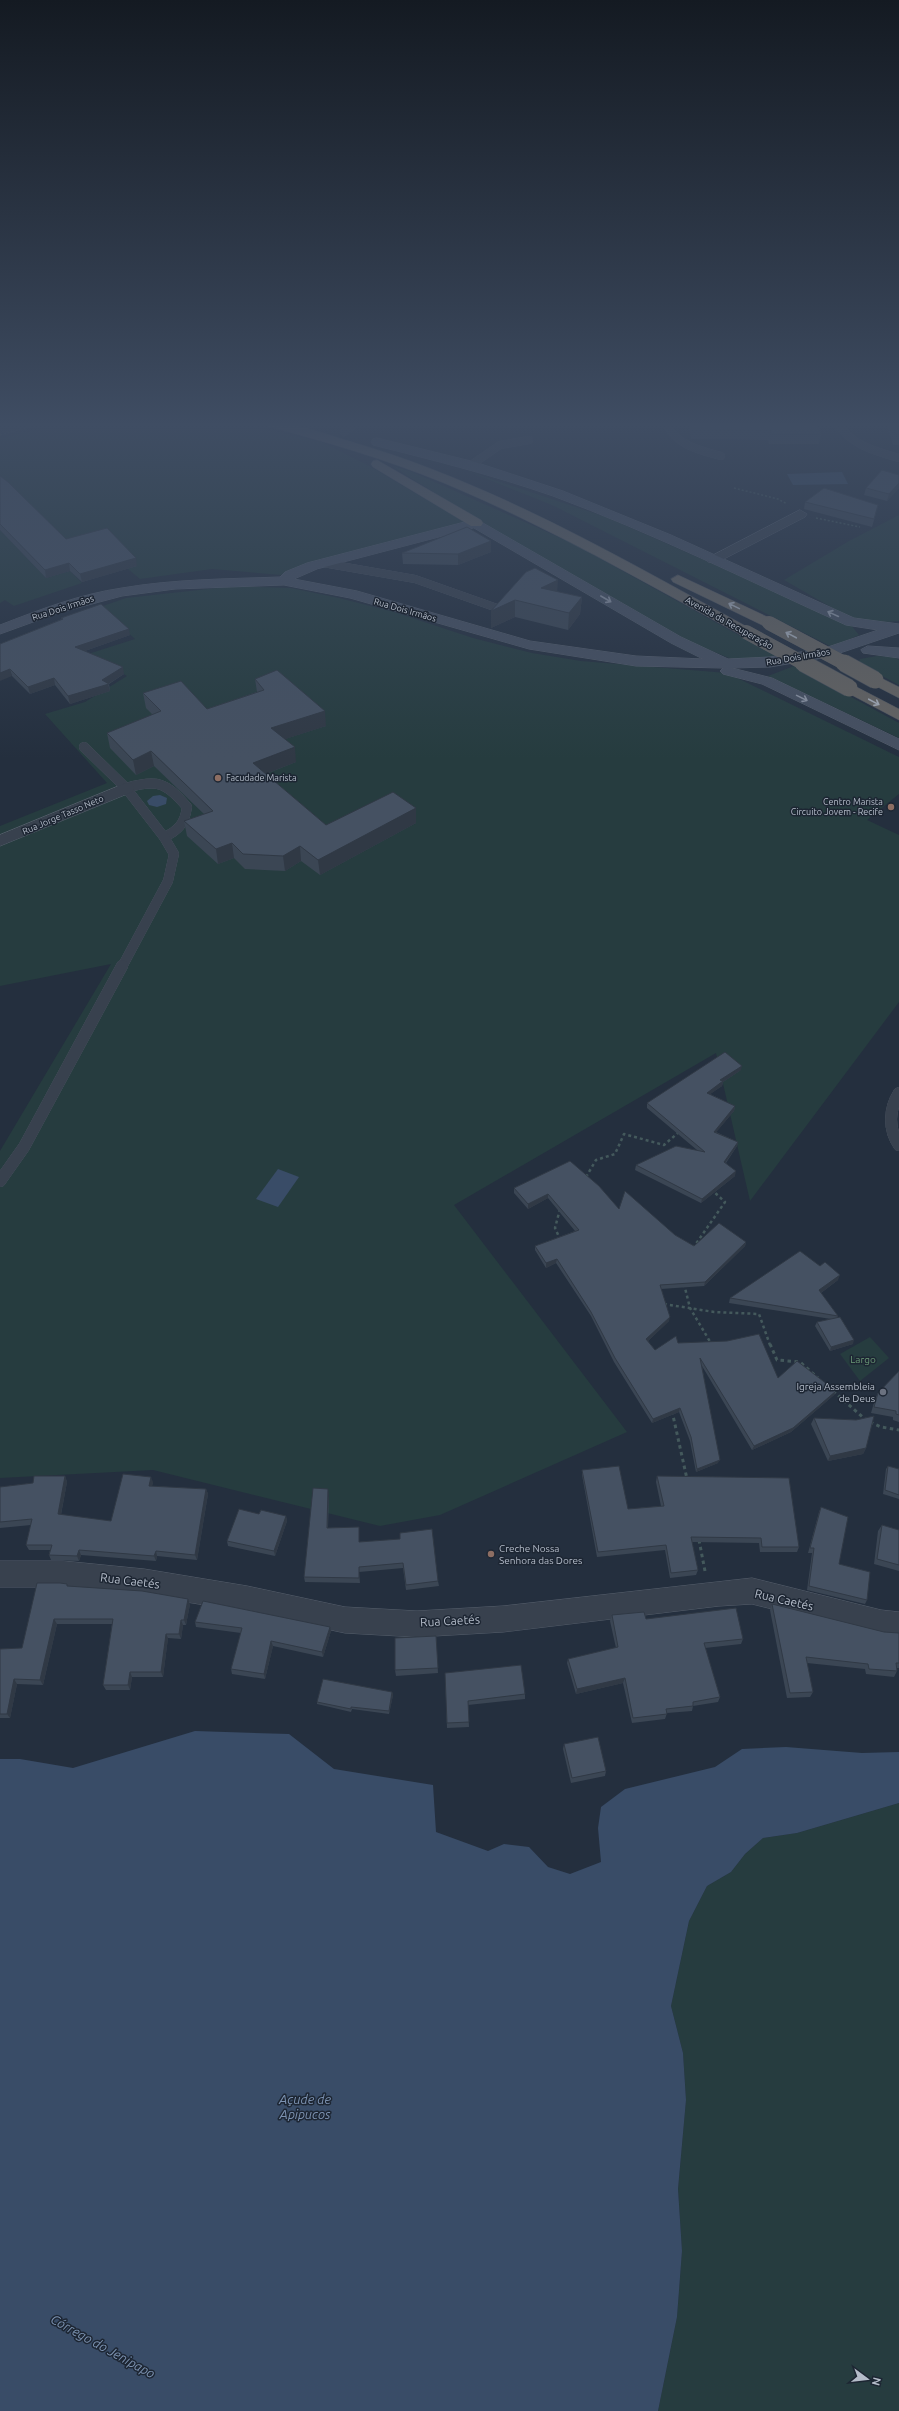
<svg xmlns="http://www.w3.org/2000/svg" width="899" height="2411" font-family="Ubuntu,sans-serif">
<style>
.green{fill:#263c3f}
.water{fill:#394c67}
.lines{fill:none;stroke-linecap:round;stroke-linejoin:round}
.service-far2-casing{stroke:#565f6c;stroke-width:8}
.service-far1-casing{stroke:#565f6c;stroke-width:10}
.service-casing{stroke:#565f6c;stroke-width:12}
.minor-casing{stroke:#565f6c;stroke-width:1}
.secondary-casing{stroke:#565f6c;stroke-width:1}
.trunk-casing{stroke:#434c59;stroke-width:1}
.path-far2{stroke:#44595c;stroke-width:1.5;stroke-dasharray:2 2;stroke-linecap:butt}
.path-far1{stroke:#44595c;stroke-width:2.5;stroke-dasharray:3 3;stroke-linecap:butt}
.path{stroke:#44595c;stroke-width:3;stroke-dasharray:3.5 3.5;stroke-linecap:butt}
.service-far2{stroke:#38414e;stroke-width:8}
.service-far1{stroke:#38414e;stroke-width:10}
.service{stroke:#38414e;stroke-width:12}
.minor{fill:#38414e;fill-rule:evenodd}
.secondary{fill:#465061;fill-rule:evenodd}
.trunk{fill:#656462;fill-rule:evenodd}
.trunk-bridge-far1-casing{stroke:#434c59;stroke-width:14;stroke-linecap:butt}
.trunk-bridge-casing{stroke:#434c59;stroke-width:18;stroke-linecap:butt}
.trunk-bridge-far1{stroke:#656462;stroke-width:14}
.trunk-bridge{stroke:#656462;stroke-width:17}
.wall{fill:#3b4654}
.shaded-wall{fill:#303945}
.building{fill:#455162;stroke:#303945}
.oneway{stroke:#8e96a5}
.oneway2{stroke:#a8afba}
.education-dot{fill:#8d6e63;stroke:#1d2633;stroke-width:1.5}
.worship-dot{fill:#6b7280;stroke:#1d2633;stroke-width:1.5}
.labels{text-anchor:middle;stroke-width:3;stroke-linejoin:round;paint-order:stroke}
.far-street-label{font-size:9px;fill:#b4bcc9;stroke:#1d2633}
.far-poi-label{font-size:9px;fill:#b4bcc9;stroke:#1d2633;text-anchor:start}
.park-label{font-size:10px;fill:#6b9a76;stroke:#1d2633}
.poi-label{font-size:10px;fill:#b4bcc9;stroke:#1d2633;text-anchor:end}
.near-street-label{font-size:12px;fill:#b4bcc9;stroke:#1d2633}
.near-water-label{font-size:13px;font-style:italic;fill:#7c92b1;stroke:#1d2633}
</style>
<rect width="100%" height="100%" fill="#242f3e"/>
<g class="green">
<path d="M64,422H232L322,442L369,466L465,522L296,568L281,575L212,569L140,579L128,569L68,547L0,507V438L60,425Z"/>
<path d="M392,466L410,471L574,544L780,658L739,662L690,642L491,528Z"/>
<path d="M467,471L606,517L850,624L859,635L832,647L552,505Z"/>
<path d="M899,515V621L886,622L850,618L784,580L849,541Z"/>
<path d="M0,530L46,578L70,571L82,583L14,606L5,600L0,603Z"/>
<path d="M235,586L291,588L339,598L394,612L473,638L532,653L581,661L727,673L899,757V794L867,820L899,835V1002L750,1201L716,1053L454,1205L627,1432L440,1515L380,1526L153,1470L0,1478V1151L111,964L0,986V826L107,783L45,714L85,702L127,676L88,654L135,639L100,607L126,598Z"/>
<path d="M877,656L894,657L899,660V685L858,663L860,659Z"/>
<path d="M794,666L899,723V738L768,676Z"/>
<path d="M870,1337L889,1358L860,1381L840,1354Z"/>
<path d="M899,1803V2411H658L677,2317L682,2251L678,2189L686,2100L683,2053L671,2006L689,1921L707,1886L731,1872L745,1854L763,1838L797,1833Z"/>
</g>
<g class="water">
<path d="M842,472L848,484L793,485L787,474Z"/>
<path d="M160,795L167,798L166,804L157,807L149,805L147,801L153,796Z"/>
<path d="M278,1169L299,1177L278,1207L256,1199Z"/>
<path d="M195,1731L289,1734L334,1769L433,1785L436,1832L488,1851L504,1844L529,1847L548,1867L570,1874L601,1862L598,1828L601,1807L625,1789L715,1767L742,1749L786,1747L862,1753L899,1752V1803L797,1833L763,1838L745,1854L731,1872L707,1886L689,1921L671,2006L683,2053L686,2100L678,2189L682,2251L677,2317L658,2411H0V1759H20L73,1768Z"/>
</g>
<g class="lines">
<g class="service-far2-casing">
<g id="service-far2">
<path d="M665,422C676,445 698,450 721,456"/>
<path d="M836,422C851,445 874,451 899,458"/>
<path d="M344,432L357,422"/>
<path d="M471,465L500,445L529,440"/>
<path d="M323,563L415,579L497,608"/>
</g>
</g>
<g class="service-far1-casing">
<g id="service-far1">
<path d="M84,747L126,788C157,779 166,782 187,807C185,823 178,831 164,837"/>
<path d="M122,967L168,881L174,854L164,837L126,788"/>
</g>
</g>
<g class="service-casing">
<g id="service">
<path d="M899,1093C889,1109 888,1129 899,1145"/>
<path d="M0,1181L24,1147L122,966"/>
</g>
</g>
<g class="minor-casing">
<g id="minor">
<path d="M800,510L807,514L805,517L718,562H708L706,559Z"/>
<path d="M126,783L132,784L134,788L132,792L0,846V835Z"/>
<path d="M0,1561H63L144,1569L247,1586L345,1607L417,1611L503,1606L752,1578L881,1610L899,1612V1638L881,1636L752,1604L719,1606L503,1632L417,1637L345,1633L247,1612L144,1595L63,1587H0Z"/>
</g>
</g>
<g class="secondary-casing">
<g id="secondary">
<path d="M377,438L475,462L563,491L671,535L854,618L899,624V633L828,657L770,667L732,668L772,678L899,739V750L762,684L723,674L720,671L723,668L636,666L529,649L350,598L284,585L175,589L122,596L58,613L0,634V625C39,610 80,594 122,588C174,579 227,579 280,577L285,572L307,563L476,519L681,637L728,659L770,657L825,648L878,630L846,625C749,581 653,533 553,496C493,475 433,460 373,445L371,442L373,439ZM474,528L671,643L703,659L636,656L530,641L357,591L294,579L317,569Z"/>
<path d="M868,646L899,648V658L863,653L861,650Z"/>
</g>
</g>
<g class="trunk-casing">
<g id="trunk">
<path d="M261,422C292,421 322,433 352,442C493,483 623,559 751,629L753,632L746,636L741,635C644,582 547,526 444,483C385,459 324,441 263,425Z"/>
<path d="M377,460L481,520L483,523L481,526H471L373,467L371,464L373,461Z"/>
<path d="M678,575L774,620L776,623L769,627L764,626L673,582L671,579Z"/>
<path d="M875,675L899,687V698L870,683L867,680Z"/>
<path d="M849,683L899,709V720L844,691L841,688Z"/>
</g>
</g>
<g class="path-far2">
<path d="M0,435L46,422"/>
<path d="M734,488L778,499L787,504"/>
<path d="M816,518L860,527"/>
</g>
<g class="path-far1">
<path d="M586,1177L596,1160L615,1154L624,1134L664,1145L679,1132"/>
<path d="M560,1209L555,1228L560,1239"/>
<path d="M693,1248L725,1202L713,1191"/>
<path d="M684,1284L690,1308L712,1345"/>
<path d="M664,1304L714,1312L759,1314L770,1345"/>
</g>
<g class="path">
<path d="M770,1344L777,1360L800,1362L818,1378"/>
<path d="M833,1391L866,1420"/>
<path d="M672,1411L687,1479"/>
<path d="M870,1422L881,1427L899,1430"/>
<path d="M699,1540L705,1571"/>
</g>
<use href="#service-far2" class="service-far2"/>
<use href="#service-far1" class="service-far1"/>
<use href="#service" class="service"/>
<use href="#minor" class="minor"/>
<use href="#secondary" class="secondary"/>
<use href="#trunk" class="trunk"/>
<g class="trunk-bridge-far1-casing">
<g id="trunk-bridge-far1">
<path d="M769,623L846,664"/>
<path d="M746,632L805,664"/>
</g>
</g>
<g class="trunk-bridge-casing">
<g id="trunk-bridge">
<path d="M803,663L849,688"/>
<path d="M844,663L875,680"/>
</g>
</g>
<use href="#trunk-bridge-far1" class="trunk-bridge-far1"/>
<use href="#trunk-bridge" class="trunk-bridge"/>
</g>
<g class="wall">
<path d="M688,422H817L821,434L819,444H769L768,440L691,439Z"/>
<path d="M886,422H899V445H893Z"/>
<path d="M899,475V488L887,501L864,495L866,488Z"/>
<path d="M0,476L66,539L137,566L82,582L70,571L46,578L0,530Z"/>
<path d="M805,502L876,513L872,527L804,509Z"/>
<path d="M491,541V552L458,565L403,564L402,553Z"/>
<path d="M526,572L558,592L582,597L580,614L568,630L515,617L491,628V611Z"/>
<path d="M61,618L130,635L85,651L124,674L109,684L110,691L70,704L55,685L30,694L12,676L0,644L62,619Z"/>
<path d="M255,679L326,726L285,739L296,762L266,774L326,825L416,823L320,875L301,861L285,871L245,869L234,858L218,864L187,836L184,821L204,814L154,766L136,775L110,748L107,733L153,715L146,708L143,693L207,709L257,692Z"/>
<path d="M741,1070L723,1082L722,1086L710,1094L735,1106L734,1111L716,1132L738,1142L737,1146L726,1163L735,1176L701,1203L635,1170L636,1165L697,1150L647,1108V1103Z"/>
<path d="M570,1161L619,1209L675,1235L694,1246L746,1242L745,1246L704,1286L661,1289L669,1321L648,1341L655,1350L678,1343L778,1378L834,1395L791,1432L752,1450L702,1366L718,1463L696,1472L690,1441L679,1412L652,1423L614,1362L591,1316L556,1263L546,1268L535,1250V1246L575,1231L548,1198L528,1209L514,1193V1188Z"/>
<path d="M838,1280L821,1293L838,1316L837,1318L853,1344L830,1351L815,1326L817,1322L831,1319L729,1303L730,1298Z"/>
<path d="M899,1371V1422L893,1420V1417L871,1413L875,1399L878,1393Z"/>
<path d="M814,1418L856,1420L866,1448L863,1454L828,1461L811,1424Z"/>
<path d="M888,1466L899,1469V1499L883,1494L886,1469Z"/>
<path d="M582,1470L628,1509L661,1506L656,1482L657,1476L799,1547L797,1552H760L759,1543L692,1542L698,1570L696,1575L670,1578L665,1550L597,1557L582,1475Z"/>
<path d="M65,1476L67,1482L61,1515L111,1521L153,1482L152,1486L206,1489L208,1494L197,1560L157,1556L156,1561L81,1555L79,1561L51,1560L49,1555L50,1550H29L26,1545L31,1525L0,1528V1487L33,1483Z"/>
<path d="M329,1495L328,1528L359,1527V1542L400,1539L438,1581L439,1586L406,1590L403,1568L359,1572L360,1583L305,1582L304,1577Z"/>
<path d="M821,1507L839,1564L867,1600L865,1604L807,1590L812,1553H808L819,1512Z"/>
<path d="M259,1514L286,1516L287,1521L275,1556L228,1546L227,1541Z"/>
<path d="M882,1525L899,1530V1571L874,1564L878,1531Z"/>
<path d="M68,1586L190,1604L186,1625H183L181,1639L168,1638L163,1677H132L130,1690H106L103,1685L112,1624H57L43,1685L17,1684L10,1718H0V1649L22,1648Z"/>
<path d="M772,1604L884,1632L899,1633V1668H897V1671L894,1677L866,1674L865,1669L807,1663L813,1692L810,1697L787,1698L770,1610Z"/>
<path d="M612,1615L646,1619L743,1639L741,1644L705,1648L720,1697L718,1702L693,1706L692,1711L667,1713L665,1719L632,1723L623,1683L576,1694L567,1663L568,1659L616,1648L610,1621Z"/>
<path d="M195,1622L330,1627L331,1631L323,1657L273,1646L265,1679L232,1674L231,1669L241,1633L196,1627Z"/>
<path d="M436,1636L438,1673L396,1676L395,1670Z"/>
<path d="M445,1673L525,1694V1699L468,1705L469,1727L447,1728Z"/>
<path d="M392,1692L393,1695L389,1714L352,1709L351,1712L317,1704V1702Z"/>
<path d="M564,1744L606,1771L605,1776L571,1783L563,1749Z"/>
</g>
<g class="shaded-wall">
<path d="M13,422H40L0,434V426Z"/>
<path d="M899,483V488L887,501L889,494Z"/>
<path d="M491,541V552L458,565V554Z"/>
<path d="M136,558L137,566L82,582L80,574Z"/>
<path d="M69,563L70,571L46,578L45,570Z"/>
<path d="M558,580L557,596L541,588Z"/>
<path d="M582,597L580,614L568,630L569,613Z"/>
<path d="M515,600V617L491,628V611Z"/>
<path d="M129,629L130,635L76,654L75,647Z"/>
<path d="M123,667L124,674L108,684L110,691L70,704L68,696L102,680Z"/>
<path d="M10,669L12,676L0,681V673Z"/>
<path d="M54,678L55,685L30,694L28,687Z"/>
<path d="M325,711L326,726L273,743L271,728Z"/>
<path d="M295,747L296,762L255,778L253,763Z"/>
<path d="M151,751L154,766L136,775L133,760Z"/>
<path d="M416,808V823L320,875L318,860Z"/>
<path d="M232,843L234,858L218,864L216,849Z"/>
<path d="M300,846L301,861L285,871L283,856Z"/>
<path d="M742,1066L741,1070L723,1082L722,1086L706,1097L707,1093L720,1080Z"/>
<path d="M735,1106L734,1111L713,1136L714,1132Z"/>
<path d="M738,1142L737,1146L723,1166L724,1162Z"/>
<path d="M736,1171L735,1176L701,1203L702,1199Z"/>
<path d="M548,1194V1198L528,1209V1204Z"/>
<path d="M746,1242L745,1246L704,1286L705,1282Z"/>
<path d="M557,1259L556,1263L546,1268V1263Z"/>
<path d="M840,1275L838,1280L818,1295L819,1290Z"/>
<path d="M670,1317L669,1321L645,1344L646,1339Z"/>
<path d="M854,1340L853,1344L830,1351L831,1347Z"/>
<path d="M836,1391L834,1395L791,1432L752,1450L754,1446Z"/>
<path d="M680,1408L679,1412L652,1423L653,1419Z"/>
<path d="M866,1448L863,1454L828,1461L830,1456Z"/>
<path d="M720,1460L718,1463L696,1472L697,1469Z"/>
<path d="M65,1476L67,1482L60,1519L58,1514Z"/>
<path d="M151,1477L153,1482L151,1491L149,1486Z"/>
<path d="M206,1489L208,1494L197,1560L195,1555Z"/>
<path d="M328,1489L329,1495L327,1533V1528Z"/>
<path d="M286,1516L287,1521L275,1556L274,1551Z"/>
<path d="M79,1550L81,1555L79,1561L77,1556Z"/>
<path d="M156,1551L157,1556L156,1561L154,1556Z"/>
<path d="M188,1599L190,1604L186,1625L184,1620Z"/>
<path d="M54,1619L57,1624L43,1685L40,1680Z"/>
<path d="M181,1620L183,1625L181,1639L179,1634Z"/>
<path d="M330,1627L331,1631L323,1657L322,1652Z"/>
<path d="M166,1634L168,1638L163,1677L161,1672Z"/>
<path d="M271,1641L273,1646L265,1679L264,1674Z"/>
<path d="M130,1672L132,1677L130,1690L128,1685Z"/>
<path d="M625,1678L623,1683L576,1694L577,1689Z"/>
<path d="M14,1679L17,1684L10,1718L7,1714Z"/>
<path d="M392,1692L393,1695L389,1714V1711Z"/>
</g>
<g class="building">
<path d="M0,422H13L0,426Z"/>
<path d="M691,422H817L821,434H771L770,430L692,429Z"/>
<path d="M891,422H899V435H896Z"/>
<path d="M882,470L899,475V483L889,494L866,488Z"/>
<path d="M0,476L8,482L66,539L107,528L136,558L80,574L69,563L45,570L0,524Z"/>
<path d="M824,488L878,505L874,519L805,502Z"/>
<path d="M467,527L491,541L458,554L402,553Z"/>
<path d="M535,568L558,580L541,588L582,597L569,613L515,600L491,611L526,572Z"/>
<path d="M101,604L129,629L75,647L123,667L102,680L109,684L68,696L54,678L28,687L10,669L0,673V644L63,619L61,618Z"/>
<path d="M277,670L325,711L271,728L295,747L253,763L326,825L393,792L416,808L318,860L300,846L283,856L243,854L232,843L216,849L184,821L213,811L151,751L133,760L107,733L161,711L143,693L181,681L207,709L264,690L255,679Z"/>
<path d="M725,1052L742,1066L720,1080L723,1081L707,1093L735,1106L714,1132L738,1142L724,1162L736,1171L702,1199L636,1165L676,1146L705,1152L647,1103Z"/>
<path d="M570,1161L599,1186L619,1209L625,1191L675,1235L694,1246L719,1223L746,1242L705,1282L660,1285L670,1317L646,1339L655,1350L676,1336L678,1343L727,1341L759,1334L778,1378L797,1361L836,1391L793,1428L754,1446L700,1358L720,1460L697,1469L691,1437L680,1408L653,1419L615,1358L591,1312L557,1259L546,1263L535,1246L579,1230L548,1194L528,1204L514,1188Z"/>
<path d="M800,1251L820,1266L825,1262L840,1275L819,1290L838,1316L730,1298Z"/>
<path d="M840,1317L854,1340L831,1347L817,1322Z"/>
<path d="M899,1371V1415L896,1414V1411L874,1407L878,1393Z"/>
<path d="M874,1416L866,1448L830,1456L814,1418L856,1420Z"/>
<path d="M619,1466L628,1509L664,1506L657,1476L789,1478L799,1547H762L761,1538L691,1537L698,1570L671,1573L666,1545L598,1552L582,1470Z"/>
<path d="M888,1466L899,1469V1495L885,1490Z"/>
<path d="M123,1474L151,1477L149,1486L206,1489L195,1555L156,1551L154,1556L79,1550L77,1556L49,1555L52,1545H26L32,1519L0,1522V1487L33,1483L34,1476H65L58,1514L111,1521Z"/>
<path d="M313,1488L328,1489L327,1528L359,1527V1542L400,1539V1533L432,1529L438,1581L406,1585L403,1563L359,1567V1578L304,1577Z"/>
<path d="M821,1507L848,1517L839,1564L870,1572L867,1600L809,1586L814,1548H810Z"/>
<path d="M239,1509L259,1514L261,1510L286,1516L274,1551L227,1541Z"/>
<path d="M882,1525L899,1530V1565L877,1559Z"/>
<path d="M37,1583H60L67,1584V1586L142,1591L188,1599L184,1620H181L179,1634H166L161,1672H130L128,1685H103L113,1619H54L40,1680L14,1679L7,1714H0V1649L22,1648Z"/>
<path d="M203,1601L330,1627L322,1652L271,1641L264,1674L231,1669L242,1628L195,1622Z"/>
<path d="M772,1604L884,1632L899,1633V1663H896L897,1671L869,1669L868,1664L806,1657L813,1692L790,1693Z"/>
<path d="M736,1608L743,1639L704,1643L720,1697L693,1702V1706L666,1709L667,1714L633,1718L625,1678L577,1689L568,1659L618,1647L612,1615L644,1612L646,1619Z"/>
<path d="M436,1636L438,1668L395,1670V1638Z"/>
<path d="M521,1665L525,1694L468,1701L469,1722L447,1723L445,1673Z"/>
<path d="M323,1679L392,1692L389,1711L351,1707V1709L317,1702Z"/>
<path d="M598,1737L606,1771L572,1778L564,1744Z"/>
</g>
<defs><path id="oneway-shaft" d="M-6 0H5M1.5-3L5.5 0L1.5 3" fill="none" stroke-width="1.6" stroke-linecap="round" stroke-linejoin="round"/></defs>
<g class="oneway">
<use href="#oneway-shaft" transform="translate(606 599) rotate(30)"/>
<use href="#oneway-shaft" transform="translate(833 614) rotate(-155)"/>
<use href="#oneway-shaft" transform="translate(802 698) rotate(26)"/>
</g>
<g class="oneway2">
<use href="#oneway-shaft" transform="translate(734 606) rotate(-154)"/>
<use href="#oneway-shaft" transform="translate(791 635) rotate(-152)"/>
<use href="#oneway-shaft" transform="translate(874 702) rotate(28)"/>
</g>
<linearGradient id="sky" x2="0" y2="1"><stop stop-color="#141a22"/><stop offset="0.56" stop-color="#3f4d63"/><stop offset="1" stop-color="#3f4d63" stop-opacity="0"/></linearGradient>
<rect width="899" height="759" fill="url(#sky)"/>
<g class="education-dot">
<circle cx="218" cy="778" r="4"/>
<circle cx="891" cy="807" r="4"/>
<circle cx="491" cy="1554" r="4"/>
</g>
<circle class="worship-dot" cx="883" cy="1392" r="4"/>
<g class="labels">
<g class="far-street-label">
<text transform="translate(63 608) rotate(-18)" y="3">Rua Dois Irmãos</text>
<text transform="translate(405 610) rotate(16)" y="3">Rua Dois Irmãos</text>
<text transform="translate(729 623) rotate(29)" y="3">Avenida da Recuperação</text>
<text transform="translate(798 657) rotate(-10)" y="3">Rua Dois Irmãos</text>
<text transform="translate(63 815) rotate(-23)" y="3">Rua Jorge Tasso Neto</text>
</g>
<g class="far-poi-label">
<text x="226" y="781">Facudade Marista</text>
<text x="883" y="805" text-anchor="end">Centro Marista<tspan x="883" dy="10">Circuito Jovem - Recife</tspan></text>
</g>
<g class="park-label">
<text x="863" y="1363">Largo</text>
</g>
<g class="poi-label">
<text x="875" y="1390">Igreja Assembleia<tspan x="875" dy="12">de Deus</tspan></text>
<text x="499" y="1552" text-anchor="start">Creche Nossa<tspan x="499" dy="12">Senhora das Dores</tspan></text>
</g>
<g class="near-street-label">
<text transform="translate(130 1581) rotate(7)" y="4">Rua Caetés</text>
<text transform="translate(784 1600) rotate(13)" y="4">Rua Caetés</text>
<text transform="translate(450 1621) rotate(-3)" y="4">Rua Caetés</text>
</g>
<g class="near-water-label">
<text x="305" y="2104">Açude de<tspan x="305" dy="15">Apipucos</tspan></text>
<text transform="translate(103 2346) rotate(29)" y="5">Córrego do Jenipapo</text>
</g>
</g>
<g transform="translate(867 2379) rotate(105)" stroke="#1d2633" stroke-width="3" paint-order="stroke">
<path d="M0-3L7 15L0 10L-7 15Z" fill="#b4bcc9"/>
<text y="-6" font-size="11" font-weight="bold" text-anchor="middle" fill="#b4bcc9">N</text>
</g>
</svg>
